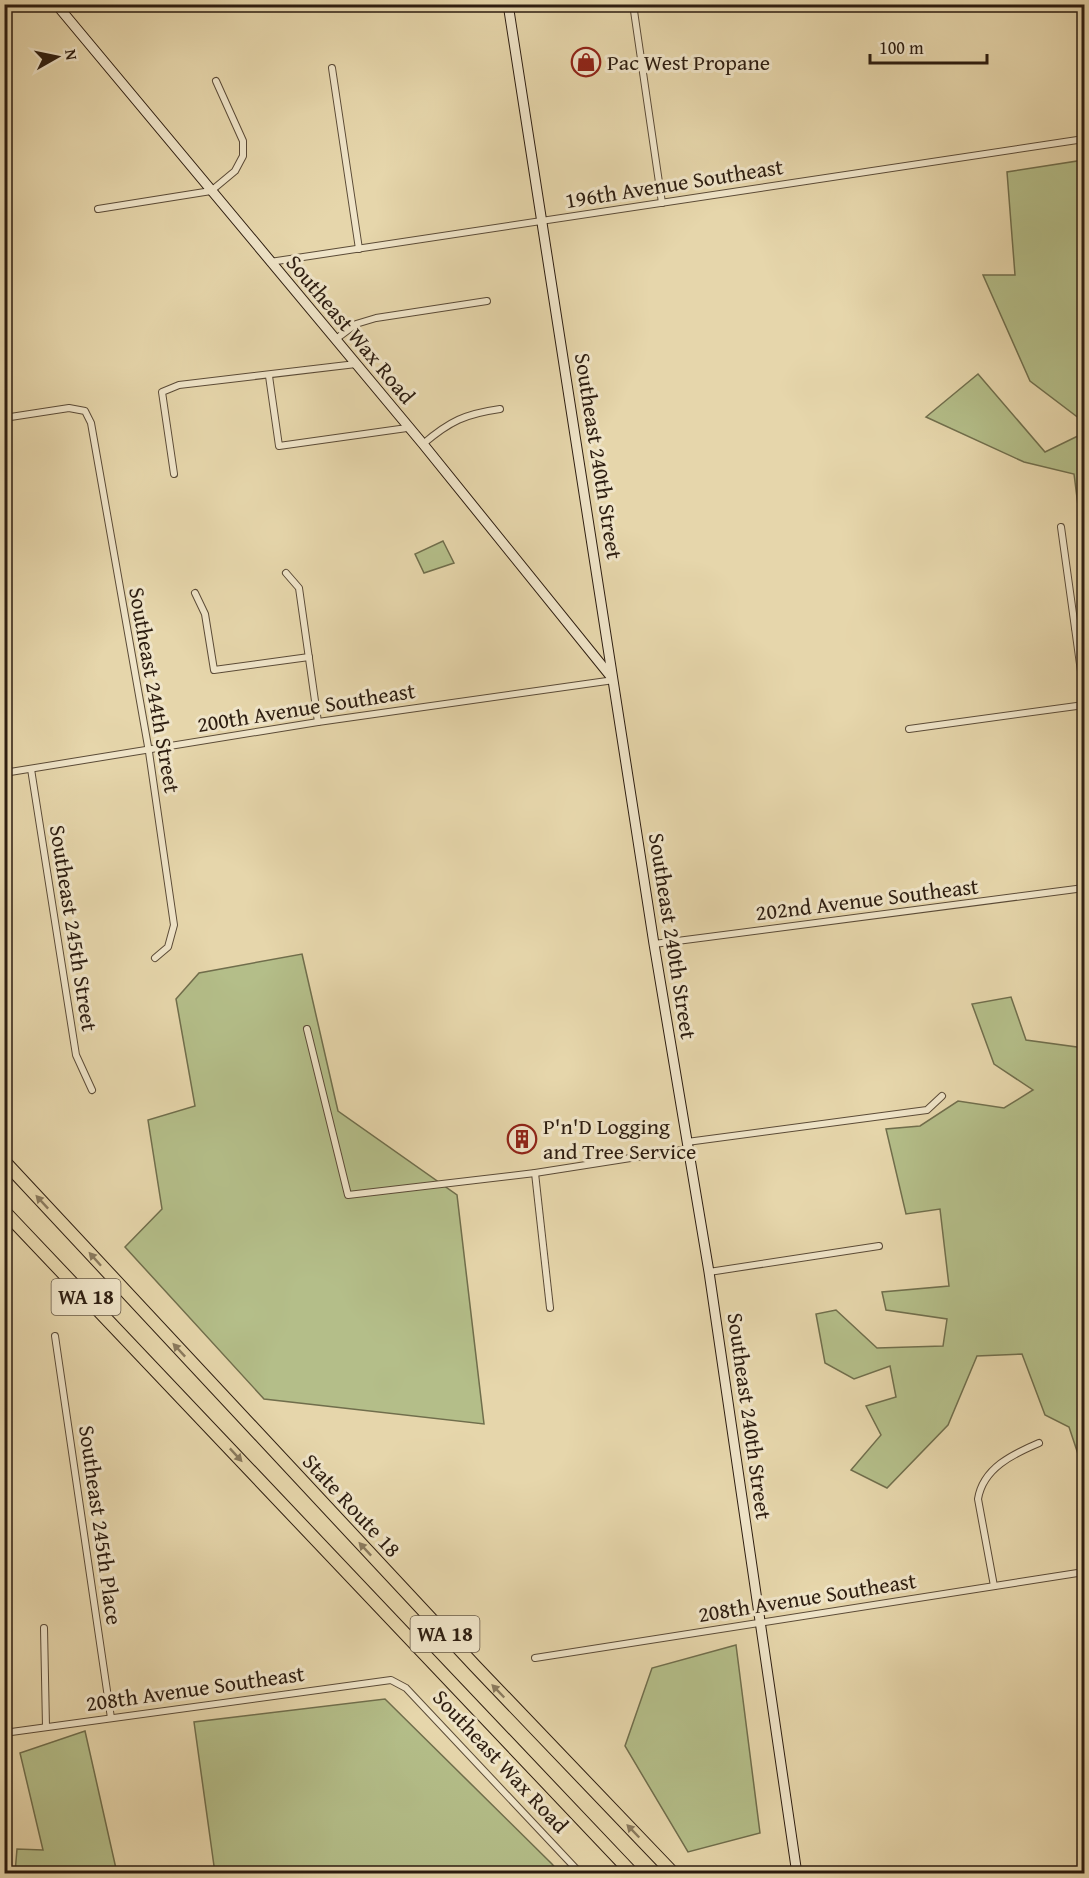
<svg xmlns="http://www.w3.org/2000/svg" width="1089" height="1878" font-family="'Gentium Book Plus',serif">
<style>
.green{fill:#b4be89;stroke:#706e4c;stroke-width:1.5}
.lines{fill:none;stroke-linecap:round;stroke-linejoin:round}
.street-casing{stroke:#5b4b37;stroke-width:8}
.secondary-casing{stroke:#2d1d10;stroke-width:11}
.highway-casing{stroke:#2d1d10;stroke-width:14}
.street{stroke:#efe4c8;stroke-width:6}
.secondary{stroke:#efe4c8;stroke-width:9}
.highway{stroke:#e6d6ab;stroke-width:12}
.oneway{fill:#8a7a5e}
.labels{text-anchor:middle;stroke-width:6;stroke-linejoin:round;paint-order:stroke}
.shield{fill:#efe4c8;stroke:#675947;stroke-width:1.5}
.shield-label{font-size:21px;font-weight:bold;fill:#2d1d10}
.poi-label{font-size:22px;fill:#2d1d10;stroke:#efe4c8;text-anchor:start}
.street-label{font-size:22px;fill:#2d1d10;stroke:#efe4c8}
</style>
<rect width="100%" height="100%" fill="#e6d6ab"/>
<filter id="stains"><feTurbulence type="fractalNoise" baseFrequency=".00333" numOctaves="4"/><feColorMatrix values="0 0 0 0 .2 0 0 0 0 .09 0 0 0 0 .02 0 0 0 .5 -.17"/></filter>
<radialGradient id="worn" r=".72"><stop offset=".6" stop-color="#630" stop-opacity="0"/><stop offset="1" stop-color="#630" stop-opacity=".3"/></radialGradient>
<g class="green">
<path d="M1084,160V422L1030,381L983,275H1015L1007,172Z"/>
<path d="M978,374L1045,452L1084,433V553L1074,474L1024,462L926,417Z"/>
<path d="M443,541L454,563L424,573L415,554Z"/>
<path d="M302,954L338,1111L457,1195L484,1424L264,1399L125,1247L162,1209L148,1120L195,1106L176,999L199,973Z"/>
<path d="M1011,997L1026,1040L1084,1048V1472L1069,1427L1045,1415L1022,1354L977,1356L948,1425L887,1488L851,1470L881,1435L866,1406L896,1397L890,1366L854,1379L825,1363L816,1314L836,1310L877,1348L943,1346L947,1319L886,1310L882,1292L949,1286L940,1209L906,1214L886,1129L920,1126L958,1101L1004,1108L1033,1090L994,1064L972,1004Z"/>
<path d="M736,1645L760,1833L688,1852L625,1746L652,1668Z"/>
<path d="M385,1699L552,1864L560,1873H215L194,1722Z"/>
<path d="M85,1731L117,1873H15L17,1849L43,1850L20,1753Z"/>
</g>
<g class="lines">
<g class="street-casing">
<g id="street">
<path d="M633,4L662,203"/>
<path d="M332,68L359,249"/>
<path d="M98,209L211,191L235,171L243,156V141L216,81"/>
<path d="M270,262L1084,139"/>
<path d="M336,339L356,324L376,318L487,301"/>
<path d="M269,376L279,446L407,428"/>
<path d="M4,418L69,408L85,411L91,423L149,752L174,925L168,947L155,958"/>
<path d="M423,444C450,421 465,414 500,409"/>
<path d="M174,474L162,392L179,385L356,364"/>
<path d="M1061,527L1084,693"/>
<path d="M286,573L299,588L318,722"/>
<path d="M195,593L205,614L214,670L309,657"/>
<path d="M1075,628L1084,627"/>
<path d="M909,729L1084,705"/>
<path d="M31,769L76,1055L92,1090"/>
<path d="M4,773L318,722L614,680"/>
<path d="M654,944L1084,888"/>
<path d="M307,1029L348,1195L535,1173L688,1149"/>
<path d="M687,1142L927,1110L942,1096"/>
<path d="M535,1173L550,1308"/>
<path d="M709,1272L879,1246"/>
<path d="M55,1336L111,1718"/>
<path d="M994,1586L978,1499C983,1468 1013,1454 1039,1443"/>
<path d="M44,1628L46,1727"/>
<path d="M535,1658L1084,1572"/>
<path d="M4,1733L391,1680L406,1688L581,1874"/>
</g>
</g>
<g class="secondary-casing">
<g id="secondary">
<path d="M56,4L423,444L612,678"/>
<path d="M508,4L654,944L709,1272L797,1874"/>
</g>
</g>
<g class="highway-casing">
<g id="highway">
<path d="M4,1161L475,1666L674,1874"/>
<path d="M4,1211L633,1874"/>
</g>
</g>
<use href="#street" class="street"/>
<use href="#secondary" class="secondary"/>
<use href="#highway" class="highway"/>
</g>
<defs><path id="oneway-solid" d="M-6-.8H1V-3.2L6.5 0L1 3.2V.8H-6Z" transform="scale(1.5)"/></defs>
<g class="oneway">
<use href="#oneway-solid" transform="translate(42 1202) rotate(-133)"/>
<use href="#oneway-solid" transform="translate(95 1259) rotate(-132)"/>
<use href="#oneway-solid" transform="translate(179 1350) rotate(-133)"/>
<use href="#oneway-solid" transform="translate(236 1455) rotate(47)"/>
<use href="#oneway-solid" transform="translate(365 1549) rotate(-133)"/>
<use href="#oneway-solid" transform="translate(498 1691) rotate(-134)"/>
<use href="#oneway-solid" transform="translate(633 1831) rotate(-134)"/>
</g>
<defs>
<g id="shop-ring" transform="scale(1.5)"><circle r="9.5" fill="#efe4c8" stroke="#8f2418" stroke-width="1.5"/><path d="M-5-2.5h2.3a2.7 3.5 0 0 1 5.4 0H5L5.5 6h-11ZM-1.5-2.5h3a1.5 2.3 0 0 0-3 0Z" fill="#8f2418"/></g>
<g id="building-ring" transform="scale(1.5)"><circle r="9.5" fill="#efe4c8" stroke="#8f2418" stroke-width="1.5"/><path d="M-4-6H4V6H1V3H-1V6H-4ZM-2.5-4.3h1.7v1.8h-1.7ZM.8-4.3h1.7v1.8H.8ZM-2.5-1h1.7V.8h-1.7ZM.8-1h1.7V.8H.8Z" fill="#8f2418"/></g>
</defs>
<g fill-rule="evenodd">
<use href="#shop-ring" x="586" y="62"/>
<use href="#building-ring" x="522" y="1139"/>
</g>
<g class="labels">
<g class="shield">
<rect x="51.5" y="1279" width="69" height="36" rx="4.5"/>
<rect x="410.5" y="1616" width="69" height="36" rx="4.5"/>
</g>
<g class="shield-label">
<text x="86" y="1304">WA 18</text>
<text x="445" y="1641">WA 18</text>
</g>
<g class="poi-label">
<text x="607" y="70">Pac West Propane</text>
<text x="543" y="1134">P'n'D Logging<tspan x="543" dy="25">and Tree Service</tspan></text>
</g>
<g class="street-label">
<text transform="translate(674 183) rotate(-9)" y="8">196th Avenue Southeast</text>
<text transform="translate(351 329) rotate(50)" y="8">Southeast Wax Road</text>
<text transform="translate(599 456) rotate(81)" y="8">Southeast 240th Street</text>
<text transform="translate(155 690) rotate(80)" y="8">Southeast 244th Street</text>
<text transform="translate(306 707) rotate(-9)" y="8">200th Avenue Southeast</text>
<text transform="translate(867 899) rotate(-7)" y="8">202nd Avenue Southeast</text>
<text transform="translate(74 928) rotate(81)" y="8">Southeast 245th Street</text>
<text transform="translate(673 936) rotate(81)" y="8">Southeast 240th Street</text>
<text transform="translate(750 1416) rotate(82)" y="8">Southeast 240th Street</text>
<text transform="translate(352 1505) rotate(47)" y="8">State Route 18</text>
<text transform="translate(101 1525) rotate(82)" y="8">Southeast 245th Place</text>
<text transform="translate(807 1597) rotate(-9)" y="8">208th Avenue Southeast</text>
<text transform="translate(195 1688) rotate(-8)" y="8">208th Avenue Southeast</text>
<text transform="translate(501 1761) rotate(47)" y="8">Southeast Wax Road</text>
</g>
</g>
<rect width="1089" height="1878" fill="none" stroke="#e6d6ab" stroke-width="24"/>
<rect x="6" y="6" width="1077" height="1866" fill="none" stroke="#2d1d10" stroke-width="3"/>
<rect x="12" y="12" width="1065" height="1854" fill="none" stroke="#2d1d10" stroke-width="1.5"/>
<g transform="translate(57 57) rotate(81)" stroke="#efe4c8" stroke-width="4.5" paint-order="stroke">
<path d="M0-4.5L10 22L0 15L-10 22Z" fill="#2d1d10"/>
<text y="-9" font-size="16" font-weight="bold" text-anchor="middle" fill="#2d1d10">N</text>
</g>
<path d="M870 54v9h117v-9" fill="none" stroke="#2d1d10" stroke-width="3"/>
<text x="879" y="54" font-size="18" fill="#2d1d10" stroke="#efe4c8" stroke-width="4.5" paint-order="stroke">100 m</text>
<rect width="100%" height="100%" filter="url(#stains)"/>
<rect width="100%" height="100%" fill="url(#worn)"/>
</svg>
